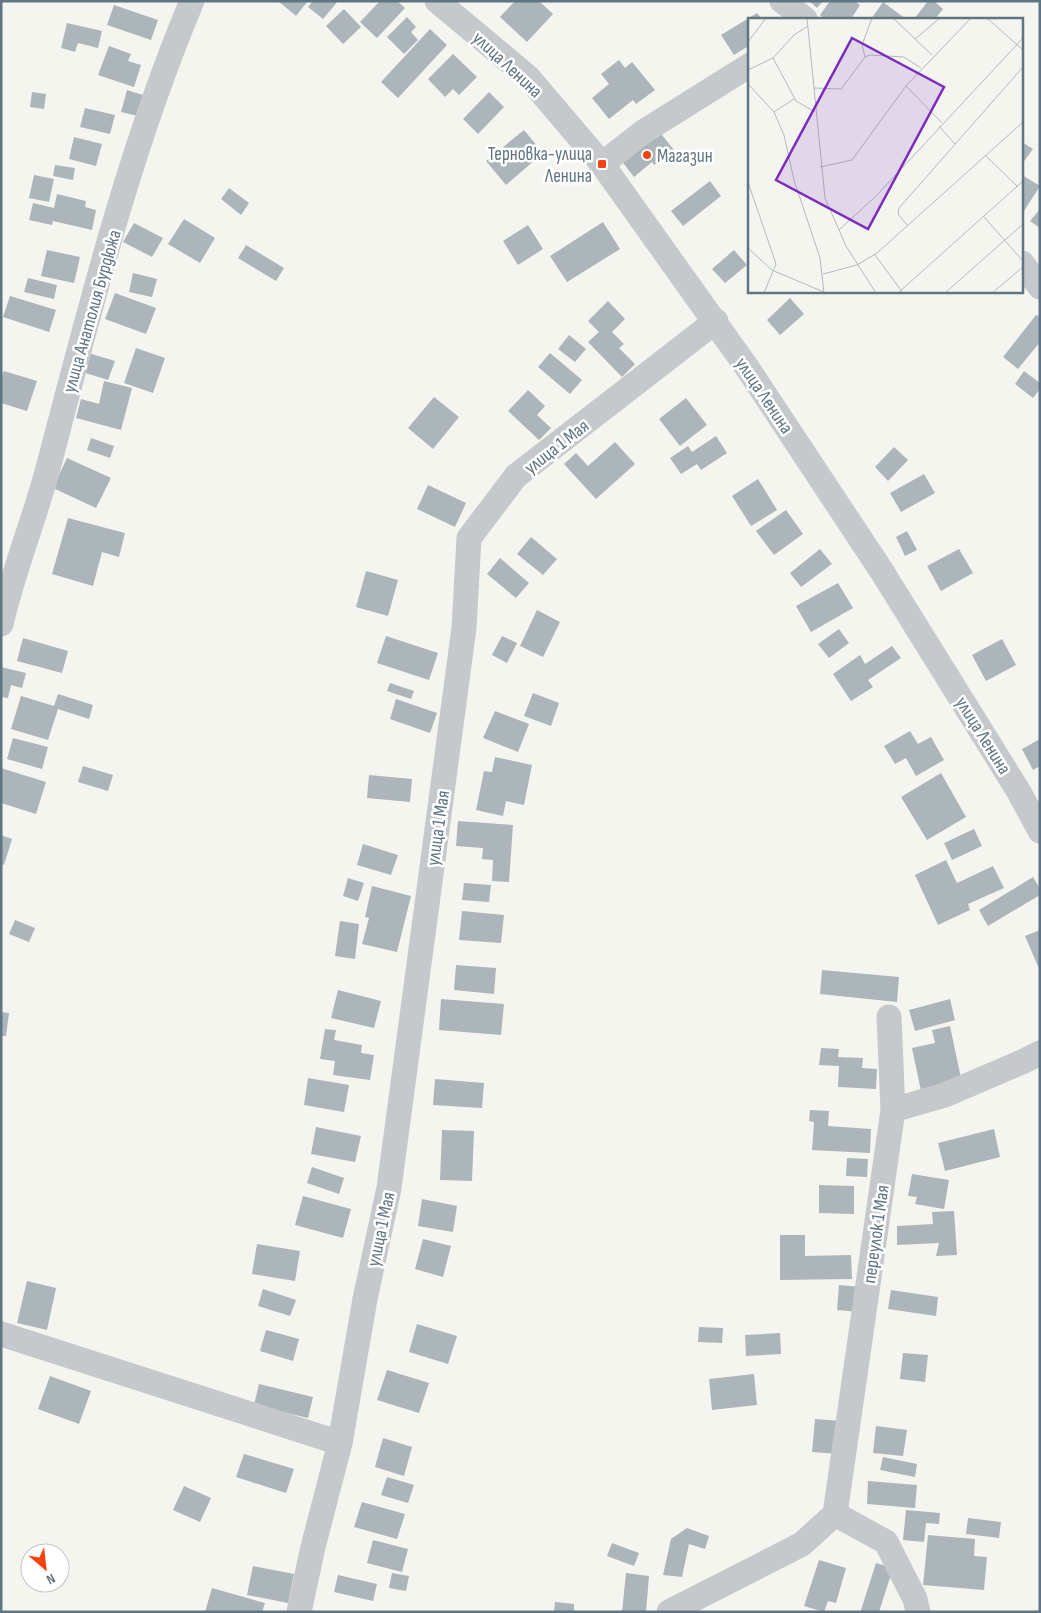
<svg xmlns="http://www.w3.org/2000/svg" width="1041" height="1613" font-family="'Sofia Sans Condensed',sans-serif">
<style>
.building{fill:#acb5b9}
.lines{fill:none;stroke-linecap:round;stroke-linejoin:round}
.minor{stroke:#c6c9cc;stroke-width:25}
.poi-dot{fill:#f54210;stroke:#fff;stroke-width:2}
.labels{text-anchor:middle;stroke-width:5;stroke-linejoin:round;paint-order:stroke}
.street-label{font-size:19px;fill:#607584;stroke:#fff}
.poi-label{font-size:19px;fill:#607584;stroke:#fff;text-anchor:end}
.inset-road{fill:none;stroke:#b0babe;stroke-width:1}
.view{fill:#7b2cbf;fill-opacity:0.15;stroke:#7b2cbf;stroke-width:2.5}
.inset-edge{fill:none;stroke:#607584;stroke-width:2.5}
</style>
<rect width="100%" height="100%" fill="#f5f5f0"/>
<g class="building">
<path d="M278,1H308L296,16Z"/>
<path d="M313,1H338L323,19L308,7Z"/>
<path d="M380,1H397L405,8L377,38L360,22Z"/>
<path d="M515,1H539L553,14L527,42L500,17Z"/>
<path d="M809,1H823L817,8Z"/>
<path d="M830,1H855L860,5L851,19H825L820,15Z"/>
<path d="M928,1H934L943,9L935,19H914Z"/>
<path d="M883,2L906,19H871Z"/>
<path d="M114,5L158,20L151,40L107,25Z"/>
<path d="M344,9L361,27L343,44L326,26Z"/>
<path d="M757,13L762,19H750V45L734,55L721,35Z"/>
<path d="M407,17L416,27L411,32L418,40L404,54L387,37Z"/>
<path d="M67,23L102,31L98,48L78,43L75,52L61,48Z"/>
<path d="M430,29L447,45L398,98L381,82Z"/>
<path d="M109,46L131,54L128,61L141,65L134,87L98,75Z"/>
<path d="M453,54L477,77L459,95L453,89L445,97L428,79Z"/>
<path d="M619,60L625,68L632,62L655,90L636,104L633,100L609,119L592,98L609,84L601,74Z"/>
<path d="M127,90L143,95L138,116L121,112Z"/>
<path d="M32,92L46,94L44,109L30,107Z"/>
<path d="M489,92L504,107L478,134L463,119Z"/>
<path d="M85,108L115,115L110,134L80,127Z"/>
<path d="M524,130L543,153L506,185L486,161Z"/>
<path d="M658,130L674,150L654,165L652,162L634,177L621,160Z"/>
<path d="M74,137L102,144L96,166L69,159Z"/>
<path d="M1022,142L1033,149L1022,164Z"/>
<path d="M55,165L75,168L73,180L53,176Z"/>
<path d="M34,175L54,179L49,202L29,198Z"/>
<path d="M1022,175L1040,186L1024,211L1022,210Z"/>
<path d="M710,181L721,196L683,226L671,211Z"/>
<path d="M229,188L249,203L241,215L221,199Z"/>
<path d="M57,194L86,201L85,207L96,210L92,230L53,221L52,225L29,220L33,203L54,208Z"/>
<path d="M1040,209V228L1030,221Z"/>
<path d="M184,219L215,238L200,263L168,244Z"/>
<path d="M603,222L620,249L567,282L550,256Z"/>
<path d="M134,223L163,238L152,257L123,242Z"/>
<path d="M528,225L543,249L518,265L503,241Z"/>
<path d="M246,245L284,268L276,281L238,258Z"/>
<path d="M47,250L80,257L74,283L41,276Z"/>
<path d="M734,250L747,265L725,283L712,269Z"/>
<path d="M133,273L157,279L152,297L129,292Z"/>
<path d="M28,278L57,285L54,299L24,292Z"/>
<path d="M115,293L156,308L146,334L105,319Z"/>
<path d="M10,296L56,310L49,332L3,317Z"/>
<path d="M790,298L804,314L780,335L767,320Z"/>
<path d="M608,301L625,319L612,332L624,344L619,348L635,364L622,377L588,342L599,332L588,321Z"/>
<path d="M1036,315L1040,317V342L1018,369L1003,357Z"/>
<path d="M569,335L586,349L575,362L558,349Z"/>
<path d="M136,348L165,358L153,393L124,383Z"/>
<path d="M85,352L115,361L108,380L79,371Z"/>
<path d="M550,353L582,380L570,394L538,367Z"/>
<path d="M4,371L37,381L27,411L1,403V379Z"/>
<path d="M1024,371L1040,383V389L1033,398L1015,384Z"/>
<path d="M104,381L132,388L121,430L76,418L81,399L99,404Z"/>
<path d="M528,390L545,406L537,415L551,428L539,440L508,411Z"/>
<path d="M434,397L459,417L433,449L408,428Z"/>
<path d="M686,398L707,425L680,446L659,419Z"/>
<path d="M716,436L727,453L701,470L697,464L681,474L670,458L688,446L692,452Z"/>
<path d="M91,438L114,446L110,458L87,450Z"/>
<path d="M615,442L635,464L596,499L564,464L576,453L588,466Z"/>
<path d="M894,447L908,460L888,481L875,467Z"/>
<path d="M67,458L111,478L96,508L53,488Z"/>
<path d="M924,474L935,493L901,512L890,493Z"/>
<path d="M758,479L777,510L751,526L732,496Z"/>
<path d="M428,485L466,503L455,527L417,509Z"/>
<path d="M786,510L803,534L774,555L756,531Z"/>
<path d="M68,518L125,533L119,557L102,552L93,586L52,574Z"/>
<path d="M907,531L917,550L905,556L896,537Z"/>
<path d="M531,537L557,559L543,575L517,554Z"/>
<path d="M820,549L832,564L801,587L790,573Z"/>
<path d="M959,549L973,573L941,591L927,566Z"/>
<path d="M500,558L529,583L516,598L487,574Z"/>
<path d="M366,571L398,580L388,616L356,607Z"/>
<path d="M838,583L853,608L811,632L796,606Z"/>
<path d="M537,610L560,622L543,657L520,646Z"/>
<path d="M839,629L849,643L829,658L818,644Z"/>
<path d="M386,636L438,653L429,680L377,663Z"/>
<path d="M502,636L517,643L507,663L492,655Z"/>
<path d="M23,638L68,651L62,673L17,661Z"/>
<path d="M1002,639L1016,665L986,681L972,655Z"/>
<path d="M892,646L901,658L868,680L873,687L851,701L833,674L860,655L865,664Z"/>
<path d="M1,667L26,673L22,688L11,685L8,698L1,697Z"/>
<path d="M390,683L414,691L411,699L387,691Z"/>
<path d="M533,693L559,703L551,726L524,716Z"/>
<path d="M58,694L93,705L89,719L58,709L48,740L11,729L21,696L54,706Z"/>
<path d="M396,699L437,713L430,733L390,719Z"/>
<path d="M495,711L529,724L518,752L483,738Z"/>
<path d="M910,731L918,744L931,737L944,760L916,776L906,758L895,764L884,746Z"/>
<path d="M13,738L48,747L42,769L7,759Z"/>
<path d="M1040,739V766L1033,770L1022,749Z"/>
<path d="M495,757L532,765L524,805L506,801L503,816L476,810L484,771L492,772Z"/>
<path d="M83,766L113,775L108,791L78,782Z"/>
<path d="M1,768L46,782L36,814L1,803Z"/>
<path d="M941,773L966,817L927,840L901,797Z"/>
<path d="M369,775L412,779L410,802L367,798Z"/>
<path d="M458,821L513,825L509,882L492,881L493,860L482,859L483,848L456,846Z"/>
<path d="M974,829L982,846L952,860L944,843Z"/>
<path d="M1,835L12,839L4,865L1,864Z"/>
<path d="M363,844L398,855L391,875L357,865Z"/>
<path d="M946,860L957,883L993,866L1004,888L968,904L970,910L938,925L915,875Z"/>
<path d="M1033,877L1040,889V895L988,926L979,910Z"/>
<path d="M348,878L364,883L358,901L343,896Z"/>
<path d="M464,883L491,885L489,902L462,900Z"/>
<path d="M372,886L411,896L397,952L362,944L369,918L365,917Z"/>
<path d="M462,911L504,915L501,943L459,940Z"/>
<path d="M15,920L35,928L29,942L9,934Z"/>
<path d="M340,921L359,924L355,959L335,956Z"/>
<path d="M1040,930V971L1025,936Z"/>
<path d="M456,965L496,968L494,994L454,990Z"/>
<path d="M822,970L899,977L897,1002L820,994Z"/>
<path d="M338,990L381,1001L374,1028L331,1018Z"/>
<path d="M441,999L504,1004L501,1035L439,1030Z"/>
<path d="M950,999L955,1020L915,1031L909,1010Z"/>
<path d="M1,1012L9,1013L6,1036H1Z"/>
<path d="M950,1026L962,1083L921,1091L912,1048L935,1043L932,1030Z"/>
<path d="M325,1029L336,1030L334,1040L362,1045L361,1053L374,1055L370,1080L333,1075L335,1061L320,1059Z"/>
<path d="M821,1048L839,1049L838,1057L863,1058L862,1068L877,1069L876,1089L838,1087L839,1066L819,1065Z"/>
<path d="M308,1078L349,1085L344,1112L304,1105Z"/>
<path d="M435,1079L484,1083L482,1108L433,1105Z"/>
<path d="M810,1110L829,1111L828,1126L871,1129L870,1153L812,1150L814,1122L809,1121Z"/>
<path d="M316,1127L361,1136L355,1162L311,1154Z"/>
<path d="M994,1129L1000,1157L945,1171L938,1143Z"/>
<path d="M442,1130L474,1131L472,1181L440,1180Z"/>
<path d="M847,1158L868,1159L867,1177L846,1176Z"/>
<path d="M312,1167L344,1178L339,1194L307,1183Z"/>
<path d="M912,1174L949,1180L944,1209L915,1204L917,1197L908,1196Z"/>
<path d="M819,1185L854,1186V1214L819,1213Z"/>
<path d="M303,1196L351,1209L343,1238L295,1225Z"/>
<path d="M422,1199L457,1206L453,1232L418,1226Z"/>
<path d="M954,1211L957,1255L936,1256L939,1243L897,1245V1226L933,1224L932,1212Z"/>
<path d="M780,1235H805V1256L851,1255L852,1279L780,1280Z"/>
<path d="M423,1239L451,1246L443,1277L415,1269Z"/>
<path d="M257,1244L300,1251L295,1281L252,1274Z"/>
<path d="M27,1281L56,1288L47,1330L17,1323Z"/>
<path d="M839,1285L861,1287L859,1312L837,1310Z"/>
<path d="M263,1289L296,1300L290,1316L258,1306Z"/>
<path d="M891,1290L938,1297L936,1316L888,1309Z"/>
<path d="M417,1324L457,1336L448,1364L409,1352Z"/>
<path d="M699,1327L723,1328L722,1343L698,1342Z"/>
<path d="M266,1330L299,1339L293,1361L260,1351Z"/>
<path d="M780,1333L781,1354L746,1356L745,1335Z"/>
<path d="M903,1353L928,1355L925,1382L900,1379Z"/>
<path d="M387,1370L429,1383L419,1413L377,1400Z"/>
<path d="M754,1374L757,1405L712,1410L709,1379Z"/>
<path d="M50,1376L91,1391L79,1424L38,1409Z"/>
<path d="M259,1384L313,1397L308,1418L254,1405Z"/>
<path d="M815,1419L842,1421L839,1454L812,1452Z"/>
<path d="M876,1426L907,1430L903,1456L873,1453Z"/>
<path d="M383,1438L412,1447L404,1476L375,1467Z"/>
<path d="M244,1454L294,1469L286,1493L236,1477Z"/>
<path d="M883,1457L917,1464L915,1477L880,1470Z"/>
<path d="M387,1477L414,1485L408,1503L381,1495Z"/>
<path d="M868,1481L917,1485L915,1508L867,1504Z"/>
<path d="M184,1486L211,1498L200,1522L173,1510Z"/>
<path d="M362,1502L405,1514L397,1539L354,1527Z"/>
<path d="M906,1510L940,1513L939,1524L926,1523L924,1542L903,1540Z"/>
<path d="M968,1518L1001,1522L999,1538L966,1534Z"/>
<path d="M687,1528L709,1536L705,1549L689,1544L682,1577L663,1575L671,1539Z"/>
<path d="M928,1535L975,1539L974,1556L987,1557L984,1590L923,1585Z"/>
<path d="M373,1540L408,1549L402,1572L367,1563Z"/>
<path d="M612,1543L639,1553L634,1566L607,1556Z"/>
<path d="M819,1560L846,1568L836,1603L828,1601L824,1612L804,1606Z"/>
<path d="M876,1563L893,1568L879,1612H865L861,1610Z"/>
<path d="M253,1566L294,1574L288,1603L247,1595Z"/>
<path d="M392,1573L409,1576L406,1591L389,1588Z"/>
<path d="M626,1573L649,1576L646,1612H622Z"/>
<path d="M338,1575L377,1584L373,1601L334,1592Z"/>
<path d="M212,1588L265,1603L262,1612H205Z"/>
<path d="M555,1602L574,1604V1612H554Z"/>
</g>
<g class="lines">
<g class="minor">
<path d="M437,1L528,77L602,164L746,366L881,570L1019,792L1040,831"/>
<path d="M782,1L805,19"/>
<path d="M602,164L643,132L750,65"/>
<path d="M1022,263L1040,287"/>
<path d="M1,624C13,572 33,523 47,472C89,313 128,153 192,1"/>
<path d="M889,1017L893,1110"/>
<path d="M1,1334L340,1443"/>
<path d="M835,1514L886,1542L915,1599L918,1612"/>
<path d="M299,1612L313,1547L340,1443L365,1299L389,1188L464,628L469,538L516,476L716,321"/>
<path d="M669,1612L802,1544L835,1514L893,1110L945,1095L1022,1062L1040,1053"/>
</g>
</g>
<g class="poi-dot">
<circle cx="647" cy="155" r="5"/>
<rect x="597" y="159" width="10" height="10" rx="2.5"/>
</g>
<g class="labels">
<g class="street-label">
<text transform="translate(508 64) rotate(43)" y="7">улица Ленина</text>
<text transform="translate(91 311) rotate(-74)" y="7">улица Анатолия Бурдюжа</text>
<text transform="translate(765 395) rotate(56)" y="7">улица Ленина</text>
<text transform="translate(556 446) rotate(-38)" y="7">улица 1 Мая</text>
<text transform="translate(984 735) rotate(58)" y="7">улица Ленина</text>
<text transform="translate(437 828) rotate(-82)" y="7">улица 1 Мая</text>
<text transform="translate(380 1229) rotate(-78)" y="7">улица 1 Мая</text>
<text transform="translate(875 1234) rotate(-82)" y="7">переулок 1 Мая</text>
</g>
<g class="poi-label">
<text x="592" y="160">Терновка-улица<tspan x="592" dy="22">Ленина</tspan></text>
<text x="657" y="162" text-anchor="start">Магазин</text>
</g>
</g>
<g transform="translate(748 18)">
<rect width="275" height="275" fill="#f5f5f0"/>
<path class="inset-road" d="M59,0L77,180L98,228L128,275M145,0L184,37M239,0L275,32M167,21L192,0M0,24L18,0M117,39L114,27L124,0M25,40L48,83L67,94M0,52L25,40L46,17L60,8M0,66L26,94L36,117L46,162L72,240L76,275M158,68L194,105M66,70L93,71L117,39L122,37L156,39L173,50M26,94L46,81M191,108L207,126M237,137L270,169M72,149L104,142L158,68L223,0M0,164L28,246L16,275M236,199L275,243M159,207L150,196L151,190L275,49M91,212L129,177L275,20M0,230L25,253M127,237L155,275M26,253L76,274M75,256L109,247L129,235L275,104M150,275L275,163M197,275L275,206M244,275L275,249"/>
<path class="view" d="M104,20L196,69L120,211L28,162Z"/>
<rect width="275" height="275" class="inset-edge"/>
</g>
<rect width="1041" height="1613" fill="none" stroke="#607584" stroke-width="5"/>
<g transform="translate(45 1568) rotate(152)"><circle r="24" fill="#ffffff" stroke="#bfc8ce"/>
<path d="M0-4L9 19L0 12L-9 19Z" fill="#f54210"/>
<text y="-8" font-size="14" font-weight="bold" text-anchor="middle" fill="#607584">N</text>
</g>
</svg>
